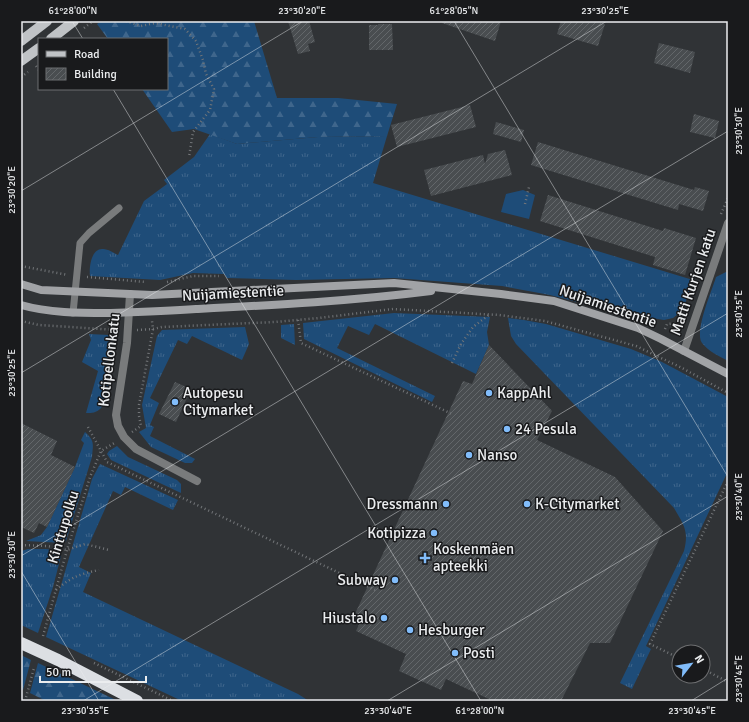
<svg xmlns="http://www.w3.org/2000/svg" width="749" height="722" font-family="Signika,sans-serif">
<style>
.grass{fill:url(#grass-tufts)}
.forest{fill:url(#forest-firs)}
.park{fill:#1e4c78}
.building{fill:url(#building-hatch)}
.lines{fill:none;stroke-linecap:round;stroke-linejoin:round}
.path{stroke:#737679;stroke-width:2.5;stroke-dasharray:1 3;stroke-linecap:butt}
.lane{stroke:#797b7c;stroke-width:7}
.street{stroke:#797b7c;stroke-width:8}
.secondary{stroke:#a1a3a6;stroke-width:8}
.primary{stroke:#c0c3c6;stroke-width:10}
.highway{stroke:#dcdfe3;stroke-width:12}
.ticks{fill:none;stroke:#ebedef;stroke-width:1;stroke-opacity:0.45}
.poi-dot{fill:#81bcfa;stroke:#191a1c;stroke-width:1.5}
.labels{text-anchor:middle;stroke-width:3;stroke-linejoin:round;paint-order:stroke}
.street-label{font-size:15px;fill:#ebedef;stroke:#191a1c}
.poi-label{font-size:15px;fill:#ebedef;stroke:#191a1c;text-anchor:start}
.neatline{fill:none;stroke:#ebedef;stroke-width:1.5}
.ticks-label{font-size:10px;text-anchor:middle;fill:#ebedef}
</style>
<defs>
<pattern id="grass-tufts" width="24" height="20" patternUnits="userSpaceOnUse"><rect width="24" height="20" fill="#1e4c78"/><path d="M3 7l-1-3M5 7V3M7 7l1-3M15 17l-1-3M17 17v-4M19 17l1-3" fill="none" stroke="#3f668c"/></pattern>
<pattern id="forest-firs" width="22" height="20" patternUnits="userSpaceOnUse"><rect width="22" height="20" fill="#1e4c78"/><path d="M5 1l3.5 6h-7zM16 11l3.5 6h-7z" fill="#3f668c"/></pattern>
<pattern id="building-hatch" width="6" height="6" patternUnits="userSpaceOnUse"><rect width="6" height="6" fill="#494d50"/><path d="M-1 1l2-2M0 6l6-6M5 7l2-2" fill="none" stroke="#63676a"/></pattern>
</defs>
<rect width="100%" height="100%" fill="#303336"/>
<g class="grass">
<path d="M210,134L237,144L318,137L387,136L373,183L693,280L683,310L673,318L664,320L616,312L550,295L502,286L394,278L296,280L227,278L224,274L193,273L160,280L90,276C89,268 91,248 103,249C108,249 114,253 118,255L144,201L167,184L164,180L194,157Z"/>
<path d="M726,272L728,273V361C719,356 708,351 702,343C694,331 712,291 716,277Z"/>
<path d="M394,313L490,317L487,332L489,345L476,374L375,324L369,335L348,326L337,348L435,396L432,402L304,339L303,323Z"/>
<path d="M508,318L524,320L546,324L631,349L662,362L728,397V471L646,646L651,649L632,689L620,683L684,551C689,531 684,525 674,508L516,344L511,336Z"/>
<path d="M294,324L295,345L281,338V325Z"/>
<path d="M245,327L249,344L242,360L192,336L187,344L178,340L150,398L159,403L150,425L154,427L150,436L195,459L192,463H185L151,447L139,432L146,428L142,405L157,336L162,330Z"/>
<path d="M89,334L109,335C111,338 113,342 114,346C115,358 108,400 101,408C96,413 92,413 86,413L98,371L82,362L91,340Z"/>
<path d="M85,432C95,441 93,444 92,457L66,541L63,543L26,541L41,535L47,527L75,467L84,443L81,440Z"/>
<path d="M117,446L128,457L177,480L181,484V493L111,460L107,454L109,451Z"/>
<path d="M100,464L178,500L173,510L125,487L121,495L113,491L79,567L91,573L83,592L298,694L309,701H182L46,637L92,479Z"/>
<path d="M28,549H46L59,551L61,556L53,587L38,633L21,625V551Z"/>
</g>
<g class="forest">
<path d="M102,21H254L277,98H338L397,104L387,136L318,137L237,144L194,129L172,132L142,89H167V39H108L97,24Z"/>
<path d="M21,655L31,660L23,690L21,689Z"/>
<path d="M38,663L118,701H46L30,693Z"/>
</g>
<path class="park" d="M523,190L535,195L529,219L501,212L506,194Z"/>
<g class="building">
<path d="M288,21H309L315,42L308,44L310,51L298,54Z"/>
<path d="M443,21H501L495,41L442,23Z"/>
<path d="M561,21H595L605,24L598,46L557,34Z"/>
<path d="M378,24H392L393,50H369V25H378Z"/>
<path d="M659,43L695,52L690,73L654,63Z"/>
<path d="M470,105L476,127L397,147L391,125Z"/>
<path d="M694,114L719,121L715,138L690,132Z"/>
<path d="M496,122L524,130L521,142L493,134Z"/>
<path d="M538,142L694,190L695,187L709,191L703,211L679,204L678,210L531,165Z"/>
<path d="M505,150L512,175L431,196L424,170L483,155L485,164L488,154Z"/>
<path d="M548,195L663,231L664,228L696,238L685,275L653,265L655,257L540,221Z"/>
<path d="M489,345L552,411L537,440L615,477L663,531L610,643H590L561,701H493L446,679L441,690L399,671L406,654L356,631L361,620L354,616L463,381L472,384Z"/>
<path d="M175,382L191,389L176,422L159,414Z"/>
<path d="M21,423L57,441L51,455L75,467L47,527L39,523L34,533L21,527Z"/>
</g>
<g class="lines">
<g class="path">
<path d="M126,21L141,26L155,23L185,29L196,41L203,60L206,74L214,89L210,110L193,132L189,157"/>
<path d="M84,28L93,21"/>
<path d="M36,66L39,70"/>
<path d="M21,77L28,72"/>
<path d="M525,204L529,187"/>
<path d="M721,214L728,198"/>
<path d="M21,266L68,275"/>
<path d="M87,277L146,282"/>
<path d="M167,282L193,276H219"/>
<path d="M298,320L301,343L452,414"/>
<path d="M21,321L39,325L118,330"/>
<path d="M665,329L667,324L677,323L683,316"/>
<path d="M137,330L153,329L162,327L275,322L319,318L393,309L499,315L545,321L636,346L682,368L728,393"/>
<path d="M452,363L461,344L473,327L490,314"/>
<path d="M88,427L107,462L375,590"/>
<path d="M132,432L141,426L139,416V405L153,329L152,321"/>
<path d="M21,545L48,546L67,550L85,544L109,550"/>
<path d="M56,590C71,577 80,574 99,570"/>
<path d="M43,636L67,550L90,477L101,451L116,442"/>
<path d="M679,658L650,644L728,481"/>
<path d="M94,663L173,701"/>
<path d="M703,669L728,682"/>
<path d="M25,701L34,668"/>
</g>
<path class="lane" d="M73,313L80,243L89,233L119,208"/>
<g class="street">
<path d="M130,294L127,343L116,415L118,426L124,437L136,449L197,481"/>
<path d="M684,351L728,223"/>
</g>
<g class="secondary">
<path d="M21,284L41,290L152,295L394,283L501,294L554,301L638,328L661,339L728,374"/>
<path d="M21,305C49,313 79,313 108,313C137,312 167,311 196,309C274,305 353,301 431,291"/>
</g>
<g class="primary">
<path d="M51,39L74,21"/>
<path d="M21,41L47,21"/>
<path d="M21,61L39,48"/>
</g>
<path class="highway" d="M21,643L58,660L137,701"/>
</g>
<path class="ticks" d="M72,21L83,39M454,21L728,477M113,89L481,701M21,191L303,21M21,373L607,21M21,556L728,131M21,571L99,701M83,701L728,313M387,701L728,496M691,701L728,678"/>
<g class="poi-dot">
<circle cx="489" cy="393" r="4"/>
<circle cx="175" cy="402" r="4"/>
<circle cx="507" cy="429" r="4"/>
<circle cx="469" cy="455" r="4"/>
<circle cx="446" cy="504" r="4"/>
<circle cx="527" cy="504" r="4"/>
<circle cx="434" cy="533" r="4"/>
<path d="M423 552h4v4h4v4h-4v4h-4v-4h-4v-4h4z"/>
<circle cx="395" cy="580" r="4"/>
<circle cx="384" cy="618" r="4"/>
<circle cx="410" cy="630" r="4"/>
<circle cx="455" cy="653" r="4"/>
</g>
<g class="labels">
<g class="street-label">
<text transform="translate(693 282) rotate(-71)" y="5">Matti Kurjen katu</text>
<text transform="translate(233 293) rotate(-3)" y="5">Nuijamiestentie</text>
<text transform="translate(608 306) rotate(19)" y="5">Nuijamiestentie</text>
<text transform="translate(109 360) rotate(-83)" y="5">Kotipellonkatu</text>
<text transform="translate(63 527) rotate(-73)" y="5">Kinttupolku</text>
</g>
<g class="poi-label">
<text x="183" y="398">Autopesu<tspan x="183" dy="17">Citymarket</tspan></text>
<text x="497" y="398">KappAhl</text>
<text x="515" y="434">24 Pesula</text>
<text x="477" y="460">Nanso</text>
<text x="438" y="509" text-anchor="end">Dressmann</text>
<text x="535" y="509">K-Citymarket</text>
<text x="426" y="538" text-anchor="end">Kotipizza</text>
<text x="433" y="554">Koskenmäen<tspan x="433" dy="17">apteekki</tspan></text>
<text x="387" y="585" text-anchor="end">Subway</text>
<text x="376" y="623" text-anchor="end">Hiustalo</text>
<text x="418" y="635">Hesburger</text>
<text x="463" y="658">Posti</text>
</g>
</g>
<rect width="749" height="722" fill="none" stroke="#191a1c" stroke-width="44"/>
<rect x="38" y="38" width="130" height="52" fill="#191a1c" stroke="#6d6e70"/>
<rect x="46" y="51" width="20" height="6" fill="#c0c3c6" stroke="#6d6e70"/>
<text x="74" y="58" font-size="12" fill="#ebedef">Road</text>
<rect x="46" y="68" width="20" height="12" fill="url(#building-hatch)" stroke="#6d6e70"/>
<text x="74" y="78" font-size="12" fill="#ebedef">Building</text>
<g transform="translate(691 664) rotate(59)"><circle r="19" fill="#191a1c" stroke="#6d6e70"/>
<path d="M0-3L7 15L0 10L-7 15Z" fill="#81bcfa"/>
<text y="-6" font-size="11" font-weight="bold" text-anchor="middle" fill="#ebedef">N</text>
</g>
<path d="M40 676v6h106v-6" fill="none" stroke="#ebedef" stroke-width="2"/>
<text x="46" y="676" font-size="12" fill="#ebedef" stroke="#191a1c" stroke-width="3" paint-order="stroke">50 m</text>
<rect x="22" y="22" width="705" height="678" class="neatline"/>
<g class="ticks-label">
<text x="73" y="14">61°28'00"N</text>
<text x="302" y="14">23°30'20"E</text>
<text x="454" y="14">61°28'05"N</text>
<text x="605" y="14">23°30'25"E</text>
<text transform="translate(738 131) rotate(-90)" y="4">23°30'30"E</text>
<text transform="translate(11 190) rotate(-90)" y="4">23°30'20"E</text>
<text transform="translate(738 314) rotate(-90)" y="4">23°30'35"E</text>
<text transform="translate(11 373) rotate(-90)" y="4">23°30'25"E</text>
<text transform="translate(738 497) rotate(-90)" y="4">23°30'40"E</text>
<text transform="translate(11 555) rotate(-90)" y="4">23°30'30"E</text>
<text transform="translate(738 679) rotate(-90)" y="4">23°30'45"E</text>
<text x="85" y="714">23°30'35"E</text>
<text x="388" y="714">23°30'40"E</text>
<text x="480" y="714">61°28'00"N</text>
<text x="692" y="714">23°30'45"E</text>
</g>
</svg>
